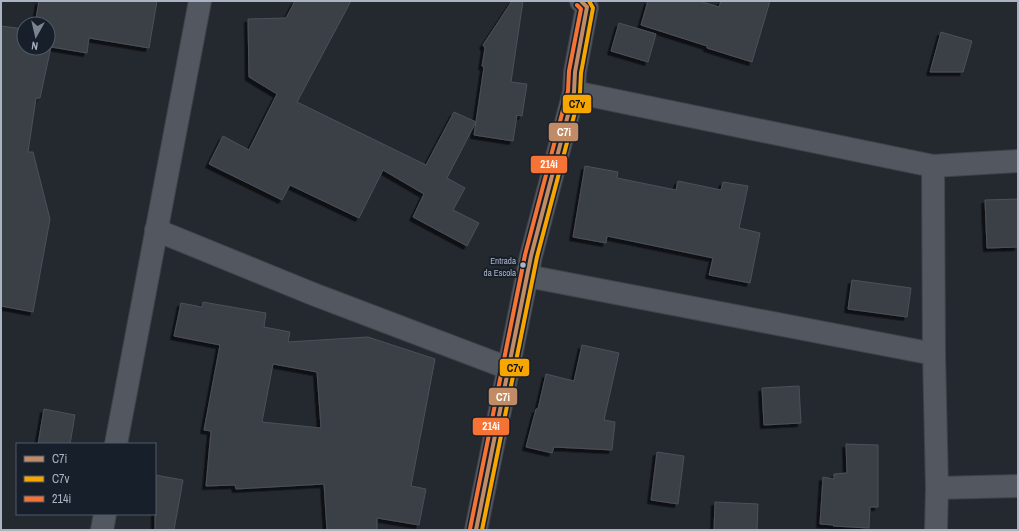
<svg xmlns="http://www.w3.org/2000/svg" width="1019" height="531" font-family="'Archivo Narrow',sans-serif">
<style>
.building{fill:#3b4047;stroke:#4b5059;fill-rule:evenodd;filter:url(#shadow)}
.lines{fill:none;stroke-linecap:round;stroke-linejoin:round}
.minor-casing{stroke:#404349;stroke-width:24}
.tertiary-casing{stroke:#404349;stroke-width:24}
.minor{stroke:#525760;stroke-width:22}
.tertiary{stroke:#525760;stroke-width:22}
.bus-1-casing{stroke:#171f2b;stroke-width:7}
.bus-2-casing{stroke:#171f2b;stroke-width:7}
.bus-3-casing{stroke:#171f2b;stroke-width:7}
.bus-1{stroke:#c18c65;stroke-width:4}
.bus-2{stroke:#f7a600;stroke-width:4}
.bus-3{stroke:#f57335;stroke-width:4}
.bus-dot{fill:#abb4c4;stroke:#171f2b;stroke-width:1.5}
.labels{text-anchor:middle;stroke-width:4;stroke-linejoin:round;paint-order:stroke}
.bus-label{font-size:9px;fill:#abb4c4;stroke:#171f2b;text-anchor:end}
.line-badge{stroke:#171f2b;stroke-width:1.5}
.badge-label{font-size:11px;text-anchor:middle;font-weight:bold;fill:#fff}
.pale-badge-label{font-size:11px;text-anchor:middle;font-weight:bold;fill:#111}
</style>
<defs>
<filter id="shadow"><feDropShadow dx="-3.5" dy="3.5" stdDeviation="0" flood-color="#0009"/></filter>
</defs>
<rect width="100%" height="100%" fill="#242930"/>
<g class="building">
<path d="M39,1H157L149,48L89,38L87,53L51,47L40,98H36L28,152H33L50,219L33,312L1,306V26L24,29V48H48V24H35Z"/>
<path d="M295,1H351L297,102L426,165L454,112L476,122L447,178L465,188L453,210L479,223L467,246L413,217L424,194L383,170L359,218L290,185L282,200L209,164L223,136L249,150L277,94L249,77L248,19L286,18Z"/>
<path d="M512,1H523L511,82L527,84L522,116L517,115L513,141L474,135L484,67L482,66L485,48L483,45Z"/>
<path d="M648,1H699L719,7L721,1H770L752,62L707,48V46L641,25Z"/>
<path d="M619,23L656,34L648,62L611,51Z"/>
<path d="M941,32L972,41L963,72H930Z"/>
<path d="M585,166L618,172L617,178L676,190L678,181L721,190L723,182L748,186L739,228L760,233L750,283L709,275L713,258L607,236L606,243L573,237Z"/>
<path d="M1018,199V247L987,248L985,200Z"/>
<path d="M852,280L911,288L907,317L848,309Z"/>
<path d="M203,302L266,313L264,327L290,332L288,342L368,337L435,359L411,486L426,489L419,525L377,518V530H327L324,484L236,489L235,485L206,486L211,431L204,430L220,345L174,336L181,303L202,307ZM273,364L317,372L321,428L262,422Z"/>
<path d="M582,345L619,353L604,420L615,422L612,450L554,447L552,453L526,447L536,409H538L546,374L574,381Z"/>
<path d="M799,386L801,423L764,425L762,388Z"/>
<path d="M44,409L75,415L70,444H38Z"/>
<path d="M846,444L878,445V507H870L869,528L833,526L834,525L820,524L823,477L834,479V474L847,473Z"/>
<path d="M657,452L684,456L678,504L651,500Z"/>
<path d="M155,475L183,480L174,530H155Z"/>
<path d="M715,502L758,504L757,530H714Z"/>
</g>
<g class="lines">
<g class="minor-casing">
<g id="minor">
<path d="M574,92L933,166L1018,161"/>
<path d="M933,166L934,354L937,488L936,530"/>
<path d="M156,230L313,294L508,368"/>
<path d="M527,276L934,354"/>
<path d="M116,444L200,1"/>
<path d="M937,488L1018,486"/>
<path d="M102,530L105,514"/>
</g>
</g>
<g class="tertiary-casing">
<path id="tertiary" d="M476,530L531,256L574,92L575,72L587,7L581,1"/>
</g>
<use href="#minor" class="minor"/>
<use href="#tertiary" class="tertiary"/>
<g class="bus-1-casing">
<path id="bus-1" d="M476,530L531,256L574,92L575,72L587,7L581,1"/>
</g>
<g class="bus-2-casing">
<path id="bus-2" d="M482,530L537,257L580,93L581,73L593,8L589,1"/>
</g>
<g class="bus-3-casing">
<path id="bus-3" d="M470,529L525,255L568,91L569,71L581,9L577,5"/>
</g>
<use href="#bus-1" class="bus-1"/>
<use href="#bus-2" class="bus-2"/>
<use href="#bus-3" class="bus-3"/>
</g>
<circle class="bus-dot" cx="523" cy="265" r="3.5"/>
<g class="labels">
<g class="bus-label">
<text x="516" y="264">Entrada<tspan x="516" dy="12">da Escola</tspan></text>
</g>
</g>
<g class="line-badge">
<rect x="562" y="94" width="30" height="20" rx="4" fill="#f7a600"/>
<rect x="548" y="122" width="31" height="20" rx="4" fill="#c18c65"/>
<rect x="530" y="155" width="38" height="19" rx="4" fill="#f57335"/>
<rect x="499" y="358" width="31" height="19" rx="4" fill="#f7a600"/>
<rect x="488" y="387" width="30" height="19" rx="4" fill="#c18c65"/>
<rect x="472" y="417" width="38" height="19" rx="4" fill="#f57335"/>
</g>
<g class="badge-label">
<text x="564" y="136">C7i</text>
<text x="549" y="168">214i</text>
<text x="503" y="401">C7i</text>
<text x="491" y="430">214i</text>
</g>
<g class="pale-badge-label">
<text x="577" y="108">C7v</text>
<text x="515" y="372">C7v</text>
</g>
<rect width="1019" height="531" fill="none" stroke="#abb4c4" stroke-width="4"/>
<rect x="16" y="443" width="140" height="72" fill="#171f2b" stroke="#525b68"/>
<rect x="24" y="456" width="20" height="6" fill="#c18c65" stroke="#525b68"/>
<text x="52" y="463" font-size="12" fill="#abb4c4">C7i</text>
<rect x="24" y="476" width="20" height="6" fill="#f7a600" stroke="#525b68"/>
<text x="52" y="483" font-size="12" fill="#abb4c4">C7v</text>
<rect x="24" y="496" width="20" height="6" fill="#f57335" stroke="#525b68"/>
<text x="52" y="503" font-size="12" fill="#abb4c4">214i</text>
<g transform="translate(36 36) rotate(188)"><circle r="19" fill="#171f2b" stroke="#525b68"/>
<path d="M0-3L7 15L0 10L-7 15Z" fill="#7c8390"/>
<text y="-6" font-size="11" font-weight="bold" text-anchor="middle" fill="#abb4c4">N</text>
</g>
</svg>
